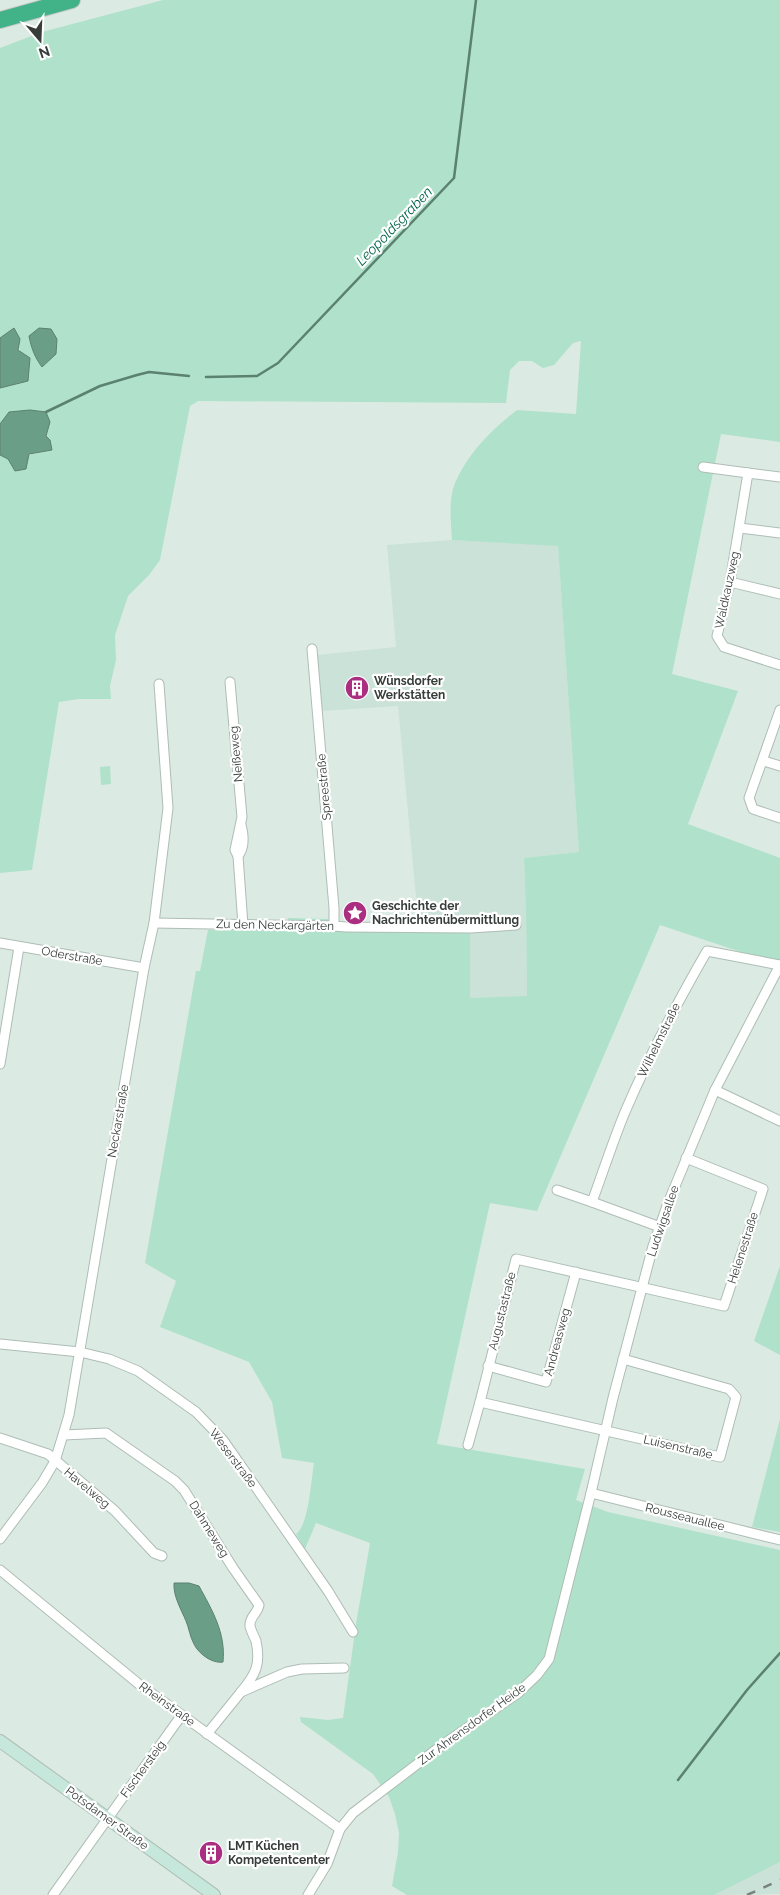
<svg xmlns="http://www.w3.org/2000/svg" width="780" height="1895" font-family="Raleway,sans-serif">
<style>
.built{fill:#cae2d7}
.green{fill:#b0e1ca;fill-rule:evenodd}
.water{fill:#6b9e87;stroke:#5b8170}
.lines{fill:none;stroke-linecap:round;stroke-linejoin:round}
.stream{stroke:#5b8170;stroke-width:2.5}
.minor-casing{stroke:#aebdb5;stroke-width:11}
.secondary-casing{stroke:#aebdb5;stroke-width:14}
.motorway-casing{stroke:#c7c9c8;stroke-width:18}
.minor{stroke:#fff;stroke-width:9}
.secondary{stroke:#c6e8dc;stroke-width:12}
.motorway{stroke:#42b389;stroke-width:16}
.rail{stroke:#79837e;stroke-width:2.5;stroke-dasharray:9 9;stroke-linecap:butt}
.labels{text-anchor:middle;stroke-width:4.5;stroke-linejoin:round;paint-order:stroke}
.street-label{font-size:12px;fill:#363d3a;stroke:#fff}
.poi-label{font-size:12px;font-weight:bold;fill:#363d3a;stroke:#fff;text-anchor:start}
.water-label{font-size:14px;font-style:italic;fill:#006548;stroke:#fff}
</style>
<rect width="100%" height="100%" fill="#dbebe3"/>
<g class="built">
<path d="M452,540L558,545L579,852L524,858L526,910L527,997L470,998L419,929L398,706L321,711L317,655L396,647L387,545Z"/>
<path d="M780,1862V1894L714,1895L749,1877Z"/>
</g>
<g class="green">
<path d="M163,0H780V442L721,434L672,674L738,691L688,824L780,858V965L660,925L537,1211L490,1203L437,1444L585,1469L576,1500L608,1512L780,1550V1862L714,1895H407L392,1886L398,1852L399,1833L395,1814L389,1797L373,1774L301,1722L300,1717L328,1720L343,1718L356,1624L370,1543L316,1523L305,1549L296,1534C309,1525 311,1480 314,1463L282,1458L272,1402L249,1362L160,1327L176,1281L145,1263L196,971H200L208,930L287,931L288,918L327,919L380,929L470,928V998L527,996L526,910L524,858L579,852L558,546L452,540C451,522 448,500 455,483C468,453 492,429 517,410L576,414L581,341L573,343L554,365L543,368L532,361H519L510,370L506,403L198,401L190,406L160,560L149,575L128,596L115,635L116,660L110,686L111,699H79L59,702L32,870L0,873V455L8,459L52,450L46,436L50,422L9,412L0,424V388L28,381L14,328L0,338V48L42,32ZM36,353L56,354L42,367L37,361Z"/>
<path d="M110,766L111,784L101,785L100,767Z"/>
<path d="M780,1266V1355L754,1341Z"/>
<path d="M780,1419V1532L752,1527Z"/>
</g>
<g class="water">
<path d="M14,328L20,339L18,350L30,358L28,381L0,388V338Z"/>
<path d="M39,328L51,329L57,339L56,354L42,367C35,358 31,347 29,336Z"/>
<path d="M30,410L46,412L50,422L46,436L50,440L52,450L29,454L26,469L15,471L8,459L0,455V424L9,412Z"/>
<path d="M174,1583H189L199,1586C212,1610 226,1633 223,1662C212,1664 198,1653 194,1644C190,1637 189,1628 186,1621C181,1609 173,1596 174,1583Z"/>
</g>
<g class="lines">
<g class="stream">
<path d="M206,377L257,376L278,363L454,178L476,0"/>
<path d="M46,412L100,386L137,375L149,372L189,376"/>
<path d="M678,1780L747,1690L780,1653"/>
</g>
<g class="minor-casing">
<g id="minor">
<path d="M703,467L748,473"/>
<path d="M780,477L748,473L730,582L717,636L724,647L780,665"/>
<path d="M740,528L780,533"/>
<path d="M730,582L780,594"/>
<path d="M312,649L334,908V926"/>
<path d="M230,682L242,817L235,850L238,856L243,925"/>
<path d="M780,710L749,798L753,809L780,818"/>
<path d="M764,761L780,766"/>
<path d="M238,856C245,847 244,836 241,825"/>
<path d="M154,923L334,926L346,927L470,928L516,925"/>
<path d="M0,943L144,968"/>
<path d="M0,1064L19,947"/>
<path d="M715,1090L780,1121"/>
<path d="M557,1190L592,1202"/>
<path d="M660,1227L592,1202C603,1172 613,1141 625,1112C649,1056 677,1003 707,951L780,965"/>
<path d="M0,1344L80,1352L109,1359L138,1371L196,1412L223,1440L328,1591L353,1632"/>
<path d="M623,1359L729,1389L736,1397L720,1457L480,1402L516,1259L724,1306L763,1189L686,1158"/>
<path d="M488,1366L546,1382L576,1272"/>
<path d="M64,1435L106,1433L175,1481L184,1490L233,1568L259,1605C258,1613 249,1617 250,1626C251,1631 254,1636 256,1641C261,1664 256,1674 241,1692"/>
<path d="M0,1438L48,1454L115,1511L154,1553L162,1556"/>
<path d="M468,1445L480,1402"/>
<path d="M591,1493L780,1540"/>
<path d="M0,1539L42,1483L55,1461L69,1415L144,968L154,923L168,808L159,684"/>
<path d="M0,1570L140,1685L340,1829"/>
<path d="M207,1734L241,1692L287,1672L302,1669L344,1668"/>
<path d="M53,1895L181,1716"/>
<path d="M308,1895L327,1864L340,1829L353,1813L441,1746L518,1693L537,1675L549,1659L591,1493L613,1398L653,1246L668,1203L715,1090L780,965"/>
</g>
</g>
<g class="secondary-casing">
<path id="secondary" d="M0,1741L214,1895"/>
</g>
<g class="motorway-casing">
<path id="motorway" d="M0,20L72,0"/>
</g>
<use href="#minor" class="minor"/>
<use href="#secondary" class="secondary"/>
<use href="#motorway" class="motorway"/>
<path class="rail" d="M747,1895L780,1880"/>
</g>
<defs>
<g id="building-disc" transform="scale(1.25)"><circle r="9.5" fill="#ab2f80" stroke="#fff"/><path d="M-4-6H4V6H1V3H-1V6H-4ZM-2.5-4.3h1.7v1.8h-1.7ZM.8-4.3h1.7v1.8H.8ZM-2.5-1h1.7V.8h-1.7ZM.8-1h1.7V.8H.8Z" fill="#fff"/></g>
<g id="sight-disc" transform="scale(1.25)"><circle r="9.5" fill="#ab2f80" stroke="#fff"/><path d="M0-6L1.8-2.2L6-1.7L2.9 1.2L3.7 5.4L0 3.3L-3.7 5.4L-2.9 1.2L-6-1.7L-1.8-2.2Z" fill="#fff"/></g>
</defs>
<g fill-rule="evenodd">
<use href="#building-disc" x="357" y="688"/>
<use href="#sight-disc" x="355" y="913"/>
<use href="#building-disc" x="211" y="1853"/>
</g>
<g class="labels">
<g class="street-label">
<text transform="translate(727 590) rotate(-78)" y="4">Waldkauzweg</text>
<text transform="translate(236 754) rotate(-95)" y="4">Neißeweg</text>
<text transform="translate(324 787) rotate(-95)" y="4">Spreestraße</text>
<text transform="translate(275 925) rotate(1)" y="4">Zu den Neckargärten</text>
<text transform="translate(72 956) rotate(10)" y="4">Oderstraße</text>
<text transform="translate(659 1040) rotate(-64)" y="4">Wilhelmstraße</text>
<text transform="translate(118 1121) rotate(-80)" y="4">Neckarstraße</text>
<text transform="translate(663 1221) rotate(-71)" y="4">Ludwigsallee</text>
<text transform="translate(743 1248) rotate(-72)" y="4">Helenestraße</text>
<text transform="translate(502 1311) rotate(-76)" y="4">Augustastraße</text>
<text transform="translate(557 1342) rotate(-75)" y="4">Andreasweg</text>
<text transform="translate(678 1447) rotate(13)" y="4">Luisenstraße</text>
<text transform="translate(233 1458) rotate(53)" y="4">Weserstraße</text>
<text transform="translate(87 1488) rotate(40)" y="4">Havelweg</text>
<text transform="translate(685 1517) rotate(14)" y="4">Rousseauallee</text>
<text transform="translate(209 1529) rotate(58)" y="4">Dahmeweg</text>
<text transform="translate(167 1704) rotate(36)" y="4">Rheinstraße</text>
<text transform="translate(472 1724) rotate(-36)" y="4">Zur Ahrensdorfer Heide</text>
<text transform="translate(143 1769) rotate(-54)" y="4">Fischersteig</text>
<text transform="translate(107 1818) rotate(36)" y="4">Potsdamer Straße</text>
</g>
<g class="poi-label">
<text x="374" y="685">Wünsdorfer<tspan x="374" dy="14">Werkstätten</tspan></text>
<text x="372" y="910">Geschichte der<tspan x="372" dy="14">Nachrichtenübermittlung</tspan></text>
<text x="228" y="1850">LMT Küchen<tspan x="228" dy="14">Kompetentcenter</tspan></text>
</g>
<g class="water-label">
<text transform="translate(394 226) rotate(-46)" y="5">Leopoldsgraben</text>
</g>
</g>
<g transform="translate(40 40) rotate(161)" stroke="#ffffff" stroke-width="4" paint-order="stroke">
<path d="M0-4L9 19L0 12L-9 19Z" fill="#363d3a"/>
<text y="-8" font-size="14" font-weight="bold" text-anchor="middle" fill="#363d3a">N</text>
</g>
</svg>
